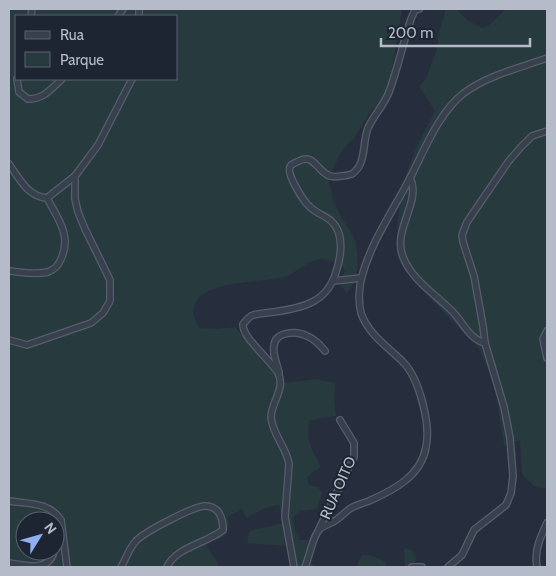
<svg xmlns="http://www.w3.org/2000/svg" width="556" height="576" font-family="Cabin,sans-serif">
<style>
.green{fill:#273a3e;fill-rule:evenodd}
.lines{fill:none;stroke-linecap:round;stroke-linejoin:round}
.minor-casing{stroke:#575e6b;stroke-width:8}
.minor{stroke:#39404d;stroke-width:5.5}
.labels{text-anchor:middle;stroke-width:4;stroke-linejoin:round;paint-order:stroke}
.street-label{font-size:15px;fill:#b5bbc8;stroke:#1e2532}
</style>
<rect width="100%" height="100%" fill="#262e3d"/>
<g class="green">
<path d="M9,9H402L389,88L386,96L368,115L355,137L343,149L328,178C330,186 334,204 338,211C342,220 350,229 354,238C360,255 359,281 347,293L341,286V278L345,271L341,264C335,263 328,259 323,259C306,259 296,275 281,278C255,283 171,280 199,328L218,329L235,327L269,365L276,380L284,383L317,379L335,383L334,399L336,416L310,420C308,427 307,437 310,444C312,453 318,457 320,467L307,477L309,485L318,487L322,493L317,509L299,511L293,517L296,533L300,540H308L307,548L304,556L315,567H292L288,546L247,543L249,531L283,523L279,505L265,508L247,518L242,509L228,517C231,538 223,538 205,543L220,567H9ZM16,16H176V79H16ZM25,521H55V551H25Z"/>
<path d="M446,9H456L467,20L482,28L490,25L506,9H547V489L534,486L522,474L520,440L504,445L495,387L479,348L418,286L403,262L396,246L401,188L417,146L435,111L419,86L426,79L438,45V36Z"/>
<path d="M404,548L412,550L416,558L413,567H405Z"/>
<path d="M362,555H370L386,562V567H356Z"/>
</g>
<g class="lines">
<g class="minor-casing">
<g id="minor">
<path d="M31,16L32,9"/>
<path d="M118,16L123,9"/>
<path d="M139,16V9"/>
<path d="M17,79L19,92L28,99C44,99 51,89 62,79"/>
<path d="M9,164C19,178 28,197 47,198L75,176L98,145L132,79"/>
<path d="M410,178C422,201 392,230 403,257C412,280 435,294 452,311C463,322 469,339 485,343"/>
<path d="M9,271C21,272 35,275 48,272C55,269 58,266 61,259C72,236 58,219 47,198"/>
<path d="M333,281L361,278"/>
<path d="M547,331L543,339L547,358"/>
<path d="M9,340L27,345L91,323L103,313L110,301V280L85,229L78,212L75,199V176"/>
<path d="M279,372C277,364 272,354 274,345C276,331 297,331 307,336C315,339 320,345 325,351"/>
<path d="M9,501C29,504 49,502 61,520L67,567"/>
<path d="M55,523L57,539L55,547"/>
<path d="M319,529L354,457V443L340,420"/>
<path d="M9,563C25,565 49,573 54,551"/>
<path d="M121,567C126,559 129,548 136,541C144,532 194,506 205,506C219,506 223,518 223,530C205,544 176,547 167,567"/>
<path d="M294,567L285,517L289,464C287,448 272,434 271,417C271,403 286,388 278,373C270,359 242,338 243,324C246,321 248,318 251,316C257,313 267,313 274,312C302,308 327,303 336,272C340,261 343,243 338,231C332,216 319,216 310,207C304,202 286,174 290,167C291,164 295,163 299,161C313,154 316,168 326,174C330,177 336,177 341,176C344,176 349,175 352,174C367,164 362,142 368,128C374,115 384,105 389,92C398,68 403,43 411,19L415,10L419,9"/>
<path d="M305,567C309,558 313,535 320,529C323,526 329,524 333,522C340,518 345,512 351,508C357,505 363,503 369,501C394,490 421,476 426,447C431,424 419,378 403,362C388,347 368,334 361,313C358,302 359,287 362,276C372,240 393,211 410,178C424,151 439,112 464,93C488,75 520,68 547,58"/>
<path d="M412,567H422"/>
<path d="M448,567L462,555L474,530L506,505L511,493L513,476L510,438L504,407L485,343L483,326L474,276L463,242L462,235L467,222L508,162L521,147L532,136L547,131"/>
<path d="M537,567C534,551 540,538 547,523"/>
</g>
</g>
<use href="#minor" class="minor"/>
</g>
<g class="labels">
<g class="street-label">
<text transform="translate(338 488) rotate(-66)" y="5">RUA OITO</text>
</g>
</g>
<rect width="556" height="576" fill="none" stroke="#b5bbc8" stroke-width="20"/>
<rect x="15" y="15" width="162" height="65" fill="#1e2532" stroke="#5a616e"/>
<rect x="25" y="31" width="25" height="8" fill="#39404d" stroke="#5a616e"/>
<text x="60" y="40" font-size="15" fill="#b5bbc8">Rua</text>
<rect x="25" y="52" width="25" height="15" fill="#273a3e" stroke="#5a616e"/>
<text x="60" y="65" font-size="15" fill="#b5bbc8">Parque</text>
<g transform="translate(40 536) rotate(53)"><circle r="24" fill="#1e2532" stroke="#5a616e"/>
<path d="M0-4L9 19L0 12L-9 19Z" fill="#90aff2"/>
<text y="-8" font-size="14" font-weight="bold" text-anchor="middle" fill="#b5bbc8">N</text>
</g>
<path d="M381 38v8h149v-8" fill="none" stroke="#b5bbc8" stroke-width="2.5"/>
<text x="388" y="38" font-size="15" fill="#b5bbc8" stroke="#1e2532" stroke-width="4" paint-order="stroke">200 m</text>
</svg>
